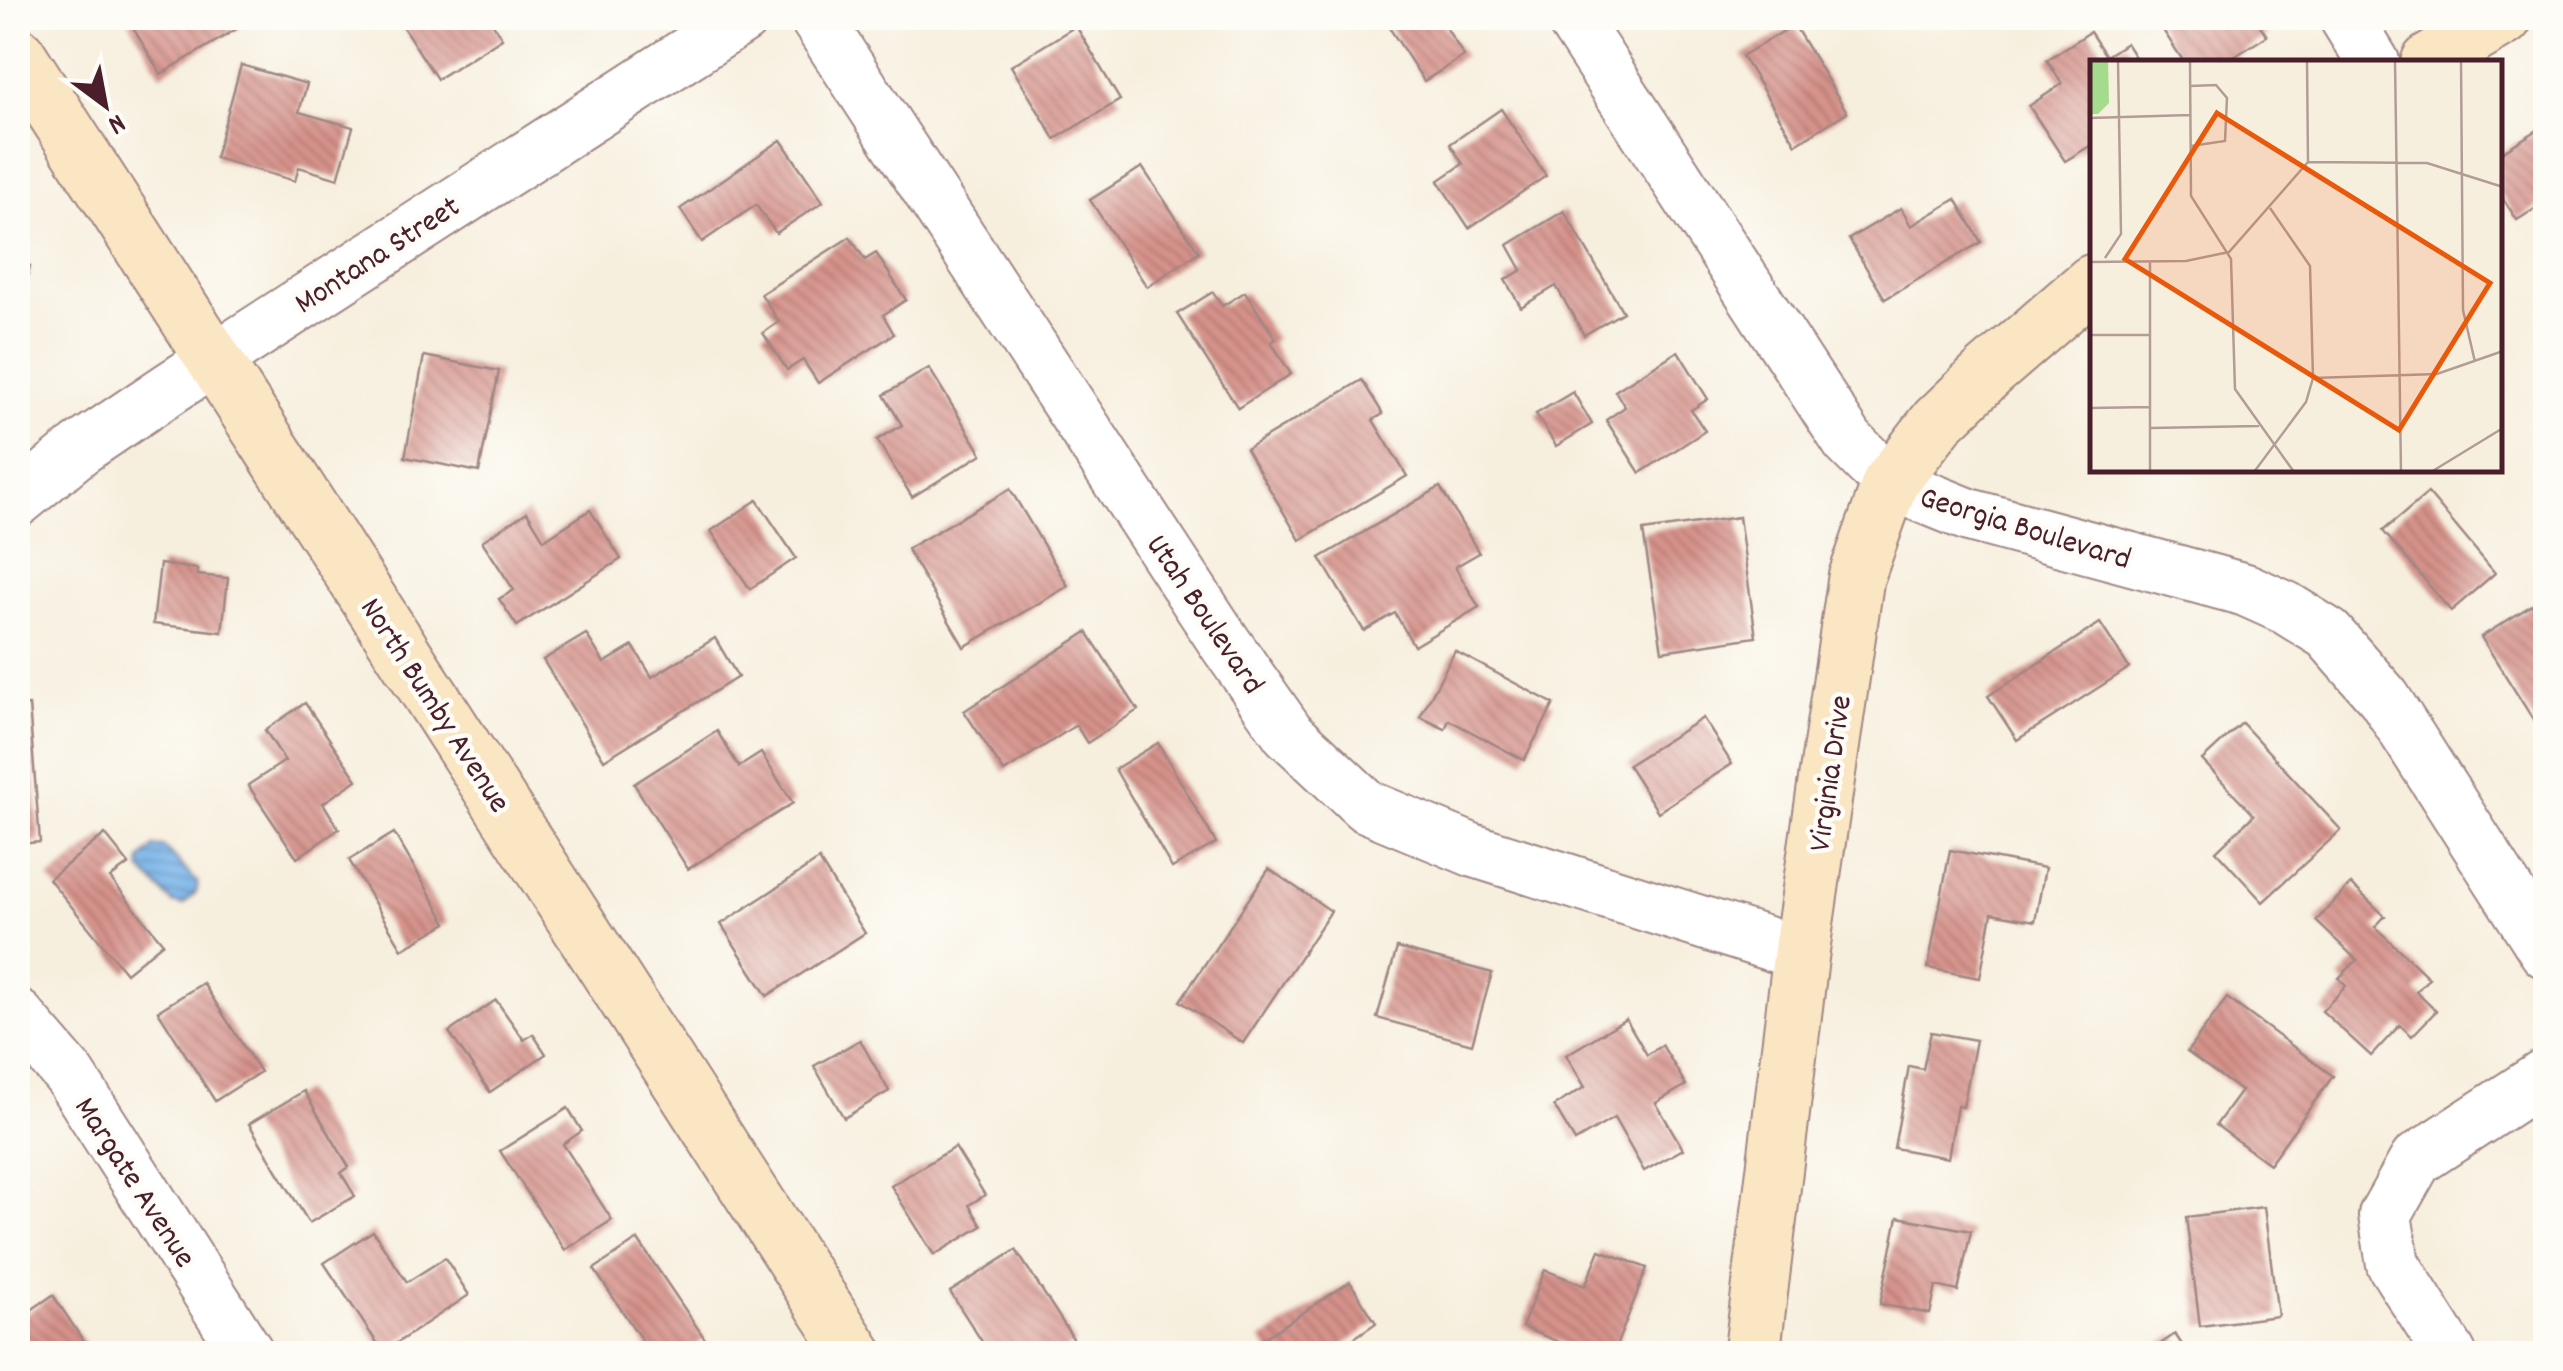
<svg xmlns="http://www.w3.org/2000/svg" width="2563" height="1371" font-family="Dekko,sans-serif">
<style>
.water{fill:url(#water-rules);stroke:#60698a;stroke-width:2.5}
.building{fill:url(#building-back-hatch)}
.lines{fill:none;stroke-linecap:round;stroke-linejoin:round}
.street-casing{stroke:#a08784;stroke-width:56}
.secondary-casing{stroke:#a08784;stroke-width:59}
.street{stroke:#fff;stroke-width:52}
.secondary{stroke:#fbe6c4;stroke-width:55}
.labels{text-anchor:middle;stroke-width:9;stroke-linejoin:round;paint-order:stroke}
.street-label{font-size:32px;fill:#4a1f2b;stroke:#fdfcf7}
.inset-road{fill:none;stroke:#b29c96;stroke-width:2.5}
.view{fill:#e8590c;fill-opacity:0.15;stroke:#e8590c;stroke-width:5}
.inset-edge{fill:none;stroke:#4a1f2b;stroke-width:5}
</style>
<defs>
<pattern id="water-rules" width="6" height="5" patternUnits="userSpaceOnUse" patternTransform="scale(2.5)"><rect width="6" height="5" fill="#76b3e9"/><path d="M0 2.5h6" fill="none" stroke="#6391bd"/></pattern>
<pattern id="building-back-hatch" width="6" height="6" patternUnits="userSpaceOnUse" patternTransform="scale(2.5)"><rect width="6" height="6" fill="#d6938b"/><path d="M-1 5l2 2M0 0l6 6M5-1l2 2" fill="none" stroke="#b07772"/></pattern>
</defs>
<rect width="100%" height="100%" fill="#fdfcf7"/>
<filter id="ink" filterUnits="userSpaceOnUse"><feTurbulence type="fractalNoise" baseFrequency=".01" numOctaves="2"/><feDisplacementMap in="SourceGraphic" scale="20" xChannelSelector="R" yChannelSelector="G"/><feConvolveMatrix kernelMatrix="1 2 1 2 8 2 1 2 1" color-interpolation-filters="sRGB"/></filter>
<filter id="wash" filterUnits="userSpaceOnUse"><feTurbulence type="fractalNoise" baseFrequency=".0048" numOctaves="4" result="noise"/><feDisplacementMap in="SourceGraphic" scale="40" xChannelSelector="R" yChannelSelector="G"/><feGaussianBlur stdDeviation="2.25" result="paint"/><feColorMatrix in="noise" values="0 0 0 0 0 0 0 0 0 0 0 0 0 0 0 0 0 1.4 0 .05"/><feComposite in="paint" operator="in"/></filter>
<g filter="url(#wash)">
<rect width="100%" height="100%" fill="#f7efde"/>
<path class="water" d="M154,847H164L198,883L196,892L183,905L173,903L141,869V860Z"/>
<g id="blocks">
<g class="building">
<path d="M127,18H247L250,21L161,74Z"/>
<path d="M397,18H489L502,38L437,79Z"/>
<path d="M1383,18H1440L1464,56L1424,81Z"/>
<path d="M2155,18H2255L2267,36L2226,62H2184Z"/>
<path d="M1794,25L1847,112L1796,144L1742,56Z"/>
<path d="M1076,26L1120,100L1055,139L1011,66Z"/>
<path d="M2090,32L2106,56L2126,43L2138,62H2093V144L2065,161L2029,106L2062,84L2047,60Z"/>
<path d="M241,65L307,84L299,112L353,127L338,179L299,167L295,181L215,158Z"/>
<path d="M1501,109L1546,176L1469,228L1438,181L1463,164L1450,144Z"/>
<path d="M2546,125V202L2517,220L2500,194V153Z"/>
<path d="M781,140L823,202L776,233L756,205L702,242L680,209Z"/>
<path d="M1142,167L1199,252L1147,287L1090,200Z"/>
<path d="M1956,199L1981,242L1885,299L1849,239L1901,208L1911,226Z"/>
<path d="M1564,211L1623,312L1584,335L1556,286L1521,307L1505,280L1522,270L1508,245Z"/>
<path d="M850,237L865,260L876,253L906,300L883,315L894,334L818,383L803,360L787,370L763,333L779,322L761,294Z"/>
<path d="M18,263L30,266L19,312L18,311Z"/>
<path d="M1213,292L1222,306L1245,292L1276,339L1271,342L1291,374L1238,408L1177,314Z"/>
<path d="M1678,351L1708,399L1691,410L1705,431L1640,473L1606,420L1625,407L1615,391Z"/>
<path d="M424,356L499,371L479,472L405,457Z"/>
<path d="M929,368L982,454L912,497L877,440L902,425L884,395Z"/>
<path d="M1362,380L1383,414L1373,420L1407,476L1300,540L1246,449Z"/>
<path d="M1573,392L1592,424L1556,446L1536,414Z"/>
<path d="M1440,487L1479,553L1455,567L1479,607L1414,646L1395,613L1364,631L1320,558Z"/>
<path d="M1010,489L1068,586L964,647L907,549Z"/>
<path d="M2428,493L2495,573L2451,611L2383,531Z"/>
<path d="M757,500L796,558L750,589L711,531Z"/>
<path d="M590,510L621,559L517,626L499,599L514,590L482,541L527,512L544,540Z"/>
<path d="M1739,517L1756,637L1662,651L1643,531Z"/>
<path d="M160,564L197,569V575L228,578L222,632L153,624Z"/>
<path d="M2532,605L2546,626V718L2536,724L2481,637Z"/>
<path d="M2100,623L2129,668L2017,740L1988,696Z"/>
<path d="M1087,632L1138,710L1087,743L1076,725L1004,772L964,711Z"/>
<path d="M586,634L604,663L633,646L652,677L715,638L738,677L604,760L543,660Z"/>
<path d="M1455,651L1554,704L1524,760L1449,720L1445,729L1420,717Z"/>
<path d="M305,703L357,780L323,803L339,829L297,858L248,785L285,761L265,730Z"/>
<path d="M29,705L40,842L18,844V706Z"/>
<path d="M1703,718L1732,764L1658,812L1628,765Z"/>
<path d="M2242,723L2341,830L2263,902L2216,851L2254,815L2202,760Z"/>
<path d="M717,731L739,767L761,753L793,803L688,869L634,784Z"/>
<path d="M1158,743L1216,843L1172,868L1115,769Z"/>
<path d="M394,833L447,923L402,949L349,860Z"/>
<path d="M105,834L129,864L110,878L163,943L126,973L49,879Z"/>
<path d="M1950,850L2045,868L2035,921L1992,913L1980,978L1928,968Z"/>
<path d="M819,860L865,933L767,996L721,924Z"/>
<path d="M1269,869L1331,911L1243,1043L1180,1001Z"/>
<path d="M2351,884L2385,916L2375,927L2429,978L2416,992L2436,1011L2412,1036L2400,1025L2371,1056L2322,1011L2346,986L2339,978L2357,960L2316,921Z"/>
<path d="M1397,948L1492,973L1472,1044L1377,1018Z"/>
<path d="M203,983L260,1072L215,1101L158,1011Z"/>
<path d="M2227,998L2333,1076L2269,1164L2216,1125L2241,1091L2187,1052Z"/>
<path d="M496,1000L524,1040L533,1034L546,1054L490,1092L449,1032Z"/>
<path d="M1626,1019L1647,1055L1662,1045L1686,1085L1656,1103L1683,1149L1644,1171L1614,1118L1575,1141L1554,1106L1585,1087L1566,1055Z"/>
<path d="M1931,1032L1976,1040L1963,1107L1957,1106L1948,1158L1894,1148L1909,1066L1923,1069Z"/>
<path d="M860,1040L889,1091L844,1118L814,1066Z"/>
<path d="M304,1091L349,1167L341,1173L355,1196L309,1223L249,1124Z"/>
<path d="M568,1108L582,1131L563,1144L612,1220L565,1250L500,1151Z"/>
<path d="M955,1147L985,1195L969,1205L982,1226L934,1255L891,1186Z"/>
<path d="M2264,1207L2278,1316L2200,1326L2186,1217Z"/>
<path d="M1898,1217L1971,1231L1958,1291L1936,1286L1930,1314L1880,1304Z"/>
<path d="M373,1231L407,1282L445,1258L469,1295L383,1352L324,1263Z"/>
<path d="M638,1240L705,1339L684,1354H651L594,1269Z"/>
<path d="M1016,1250L1076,1343L1061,1354H990L950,1292Z"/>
<path d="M1600,1250L1647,1268L1613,1354H1588L1522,1327L1545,1270L1585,1286Z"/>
<path d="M1350,1282L1376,1323L1344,1345L1349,1354H1270L1261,1340Z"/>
<path d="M53,1295L92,1354H27L18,1340V1319Z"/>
<path d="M2175,1334L2188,1354H2146Z"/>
</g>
</g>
</g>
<g filter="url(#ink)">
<use href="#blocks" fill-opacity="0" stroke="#a08784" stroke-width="2.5"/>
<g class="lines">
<g class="street-casing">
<g id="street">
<path d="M816,18L1225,643L1288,733L1366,806L1472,850L1801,954"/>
<path d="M1572,18L1848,441L1890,483L1969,515L2246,590L2286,608L2328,634L2384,698L2546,952"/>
<path d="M2346,18L2373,62"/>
<path d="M18,500L80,449L172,387L742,18"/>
<path d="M18,1016L70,1076L248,1354"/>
<path d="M2450,1354L2393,1264L2385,1215L2416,1160L2546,1075"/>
</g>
</g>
<g class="secondary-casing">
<g id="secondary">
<path d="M18,55L855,1354"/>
<path d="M2429,62L2504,18"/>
<path d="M1752,1354L1801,954L1856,578L1890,483L1938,421L1988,373L2093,282"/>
</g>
</g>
<use href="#street" class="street"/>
<use href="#secondary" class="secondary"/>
</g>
</g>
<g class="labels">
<g class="street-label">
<text transform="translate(376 253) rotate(-33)" y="11">Montana Street</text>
<text transform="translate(2026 526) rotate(17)" y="11">Georgia Boulevard</text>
<text transform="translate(1207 613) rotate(56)" y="11">Utah Boulevard</text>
<text transform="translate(437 704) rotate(57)" y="11">North Bumby Avenue</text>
<text transform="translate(1828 773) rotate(-82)" y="11">Virginia Drive</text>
<text transform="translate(137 1181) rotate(57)" y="11">Margate Avenue</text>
</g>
</g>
<g transform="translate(2090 60)">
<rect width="412" height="412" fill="#f7efde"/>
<path d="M0,1H18L19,43L8,54H0Z" fill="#a4db8d"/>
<path class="inset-road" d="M100,1L101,136L141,199L145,329L204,412M217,1L218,102M305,1L311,412M371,1L373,250L385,302M100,26L126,25L137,38L135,81L101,86M0,58L100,55M15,198L31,174L28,1M0,202L96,201L139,192L218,102L337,103L413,127M0,275H59M223,318L347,314L413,291M0,348L60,347M60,368L169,366M60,412V201M164,412L216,342L223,318L220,206L180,148M341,412L413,368"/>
<path class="view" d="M127,53L400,223L309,370L35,199Z"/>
<rect width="412" height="412" class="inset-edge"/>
</g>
<rect width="2563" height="1371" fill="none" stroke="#fdfcf7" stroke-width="60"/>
<g transform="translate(105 105) rotate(148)" stroke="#fdfcf7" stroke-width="8" paint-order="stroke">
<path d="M0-8L18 38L0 25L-18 38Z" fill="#4a1f2b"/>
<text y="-15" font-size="28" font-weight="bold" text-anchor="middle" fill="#4a1f2b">N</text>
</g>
</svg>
